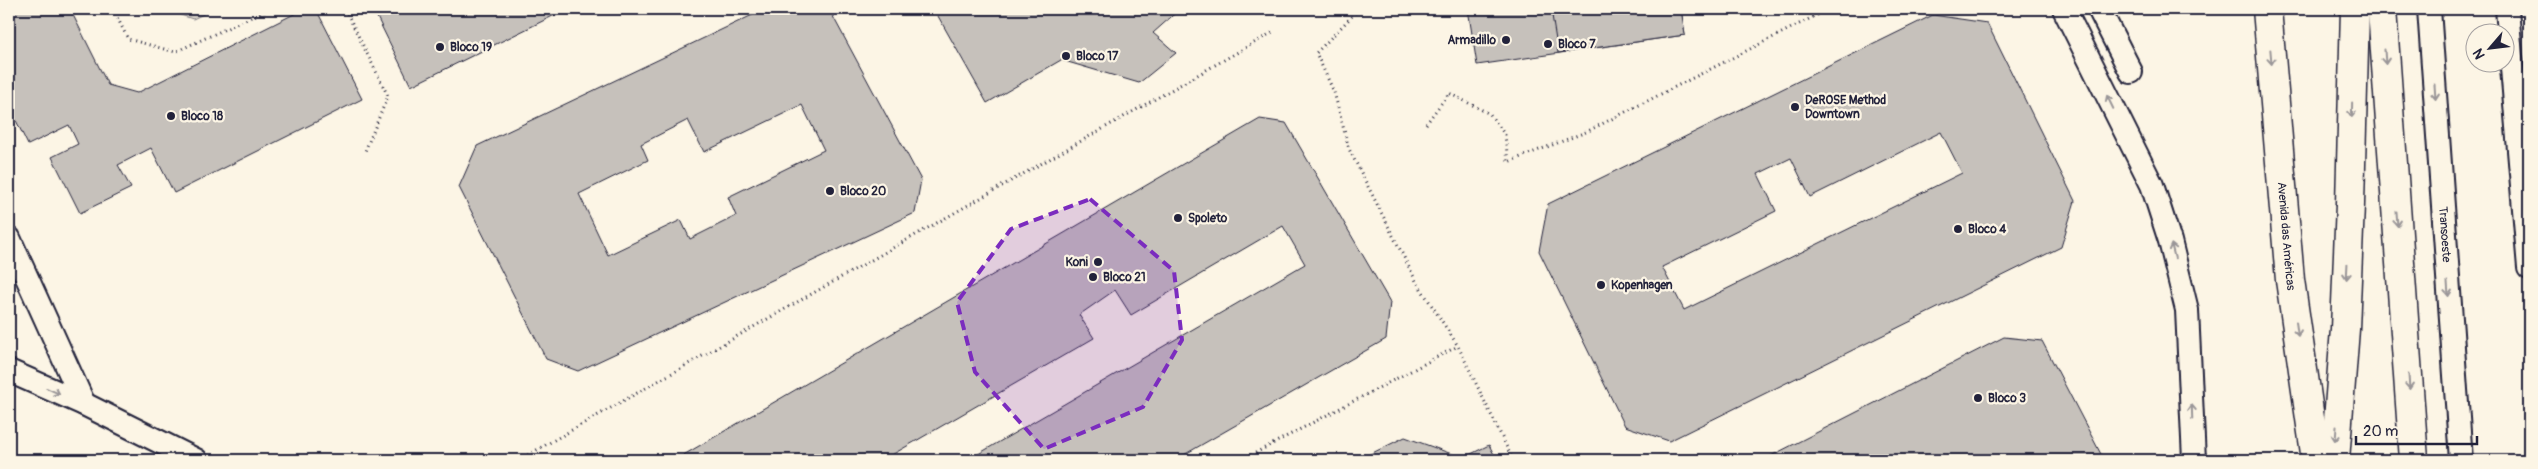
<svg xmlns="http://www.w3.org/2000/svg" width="2538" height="469" font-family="Pangolin,sans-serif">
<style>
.green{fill:#dcd6cc;stroke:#7f7c84}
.building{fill:#c6c1bb;stroke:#22223b;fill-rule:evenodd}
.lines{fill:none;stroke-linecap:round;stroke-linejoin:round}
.lane-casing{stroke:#22223b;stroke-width:26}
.secondary-casing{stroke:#22223b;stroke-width:31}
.highway-casing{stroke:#22223b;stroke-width:31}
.path{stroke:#22223b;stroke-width:3;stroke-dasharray:1 4;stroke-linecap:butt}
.lane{stroke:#fcf5e5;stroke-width:22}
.secondary{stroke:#fcf5e5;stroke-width:28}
.highway{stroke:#fcf5e5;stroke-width:28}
.oneway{stroke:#9a9698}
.marked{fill:#7b2cbf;fill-opacity:0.2;stroke:#7b2cbf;stroke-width:4;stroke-dasharray:10 6;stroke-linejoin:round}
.poi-dot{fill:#22223b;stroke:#fcf5e5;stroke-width:2}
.labels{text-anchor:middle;stroke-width:4.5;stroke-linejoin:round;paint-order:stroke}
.poi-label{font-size:12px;font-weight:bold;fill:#22223b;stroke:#fcf5e5;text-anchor:start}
.street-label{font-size:12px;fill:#22223b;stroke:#fcf5e5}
</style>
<rect width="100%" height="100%" fill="#fcf5e5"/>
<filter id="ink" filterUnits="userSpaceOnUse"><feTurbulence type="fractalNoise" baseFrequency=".02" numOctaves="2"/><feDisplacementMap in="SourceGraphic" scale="10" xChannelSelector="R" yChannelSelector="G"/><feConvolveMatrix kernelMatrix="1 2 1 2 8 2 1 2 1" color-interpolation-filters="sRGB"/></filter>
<g filter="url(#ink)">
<path class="green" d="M162,9H214L193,19Z"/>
<g class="building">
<path d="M9,9H70L108,85L137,93L304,9H316L362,99L174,193L151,148L118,165L131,188L80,213L52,157L78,144L69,125L28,145L9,106Z"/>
<path d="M373,9H567L411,86Z"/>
<path d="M765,9H829L921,180L915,213L578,371L546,359L459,187L477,146ZM802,105L824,150L728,197L736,216L690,239L681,220L608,255L579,194L648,160L641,144L688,120L704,152Z"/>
<path d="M934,9H1180L1153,33L1176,53L1139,83L1061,60L987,103Z"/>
<path d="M1468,9H1681L1685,35L1477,65Z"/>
<path d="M1551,9H1681L1685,35L1558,53Z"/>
<path d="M1933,15L1987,23L2075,201L2061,247L1669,441L1625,426L1539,251L1548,204ZM1941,132L1962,173L1684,310L1662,267L1776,211L1758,174L1791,158L1810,197Z"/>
<path d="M1260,119L1286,123L1390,302L1386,339L1175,460H968L1305,264L1283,226L1131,315L1115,290L1079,315L1094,338L883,460H675Z"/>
<path d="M2004,337L2042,341L2104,460H1987L1985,456L1977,460H1763Z"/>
<path d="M1405,437L1463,458L1489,445L1497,460H1358Z"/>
</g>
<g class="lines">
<g class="lane-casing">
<g id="lane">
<path d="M2064,9L2152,185L2170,241L2187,310L2194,460"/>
<path d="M2099,9L2131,72"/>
<path id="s1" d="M2429,9L2461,460"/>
<path d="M2507,9L2529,268"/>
<path d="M9,238L84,404"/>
<path d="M9,371L84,404L196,460"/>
</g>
</g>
<g class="secondary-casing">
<g id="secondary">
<path id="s2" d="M2267,9L2290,280L2316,460"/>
</g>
</g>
<g class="highway-casing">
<g id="highway">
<path d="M2382,9L2414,460"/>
<path d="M2335,460L2345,329L2350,204L2355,9"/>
</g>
</g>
<g class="path">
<path d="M113,9L128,39L175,52L269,9"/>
<path d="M345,9L388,96L365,151"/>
<path d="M1359,9L1316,53L1334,92L1349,149L1416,281L1458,346L1513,460"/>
<path d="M1426,124L1449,93L1490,114L1505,135L1508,162L1586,132L1829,9"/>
<path d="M519,460L1275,31"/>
<path d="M1242,460L1458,346"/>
</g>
<use href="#lane" class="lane"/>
<use href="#secondary" class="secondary"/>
<use href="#highway" class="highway"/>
</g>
<defs><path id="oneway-shaft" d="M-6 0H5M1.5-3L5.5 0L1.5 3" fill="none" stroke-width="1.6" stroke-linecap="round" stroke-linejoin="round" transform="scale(1.25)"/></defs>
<g class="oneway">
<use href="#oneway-shaft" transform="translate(2271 57) rotate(85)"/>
<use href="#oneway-shaft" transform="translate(2385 57) rotate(86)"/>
<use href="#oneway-shaft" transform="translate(2435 92) rotate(86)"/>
<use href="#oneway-shaft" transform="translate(2110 102) rotate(-116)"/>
<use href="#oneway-shaft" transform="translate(2352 110) rotate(91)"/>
<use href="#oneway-shaft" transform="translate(2397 219) rotate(86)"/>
<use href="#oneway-shaft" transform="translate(2173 251) rotate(-104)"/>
<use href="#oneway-shaft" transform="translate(2347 272) rotate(93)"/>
<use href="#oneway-shaft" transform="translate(2448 289) rotate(86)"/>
<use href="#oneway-shaft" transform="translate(2297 329) rotate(82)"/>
<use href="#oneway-shaft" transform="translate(2409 382) rotate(86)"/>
<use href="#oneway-shaft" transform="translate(53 391) rotate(24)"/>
<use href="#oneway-shaft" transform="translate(2192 412) rotate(-92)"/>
<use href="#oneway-shaft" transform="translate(2336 434) rotate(94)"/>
</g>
</g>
<path class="marked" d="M1090,199L1174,271L1182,340L1143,407L1044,449L975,372L957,302L1011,229Z"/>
<g class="poi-dot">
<circle cx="1506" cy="40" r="5"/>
<circle cx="1548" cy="44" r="5"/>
<circle cx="440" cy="47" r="5"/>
<circle cx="1066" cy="56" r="5"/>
<circle cx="1795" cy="107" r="5"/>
<circle cx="171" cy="116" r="5"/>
<circle cx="830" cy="191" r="5"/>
<circle cx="1178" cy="218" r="5"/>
<circle cx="1958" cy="229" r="5"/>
<circle cx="1098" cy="262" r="5"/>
<circle cx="1093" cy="277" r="5"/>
<circle cx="1601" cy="285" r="5"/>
<circle cx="1978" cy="398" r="5"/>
</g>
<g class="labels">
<g class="poi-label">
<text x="1496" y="44" text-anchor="end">Armadillo</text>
<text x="1558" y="48">Bloco 7</text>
<text x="450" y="51">Bloco 19</text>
<text x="1076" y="60">Bloco 17</text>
<text x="1805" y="104">DeROSE Method<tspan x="1805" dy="14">Downtown</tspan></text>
<text x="181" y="120">Bloco 18</text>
<text x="840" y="195">Bloco 20</text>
<text x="1188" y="222">Spoleto</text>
<text x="1968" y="233">Bloco 4</text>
<text x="1088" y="266" text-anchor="end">Koni</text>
<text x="1103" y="281">Bloco 21</text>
<text x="1611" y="289">Kopenhagen</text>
<text x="1988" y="402">Bloco 3</text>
</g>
<g class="street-label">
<text dy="4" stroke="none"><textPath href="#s2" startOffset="228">Avenida das Américas</textPath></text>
<text dy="4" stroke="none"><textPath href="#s1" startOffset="226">Transoeste</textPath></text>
</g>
</g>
<rect width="2538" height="469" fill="none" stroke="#fcf5e5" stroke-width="30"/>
<rect x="15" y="15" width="2508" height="439" fill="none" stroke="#22223b" stroke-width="2" filter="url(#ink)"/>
<g transform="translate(2490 48) rotate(242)"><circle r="24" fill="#fcf5e5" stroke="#a5a1a1"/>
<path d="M0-4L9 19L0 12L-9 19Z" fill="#22223b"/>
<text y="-8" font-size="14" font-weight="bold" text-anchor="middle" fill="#22223b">N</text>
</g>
<path d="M2356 436v8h121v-8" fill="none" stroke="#22223b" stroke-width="2.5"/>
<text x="2363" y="436" font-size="15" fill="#22223b" stroke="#fcf5e5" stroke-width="4" paint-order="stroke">20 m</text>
</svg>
